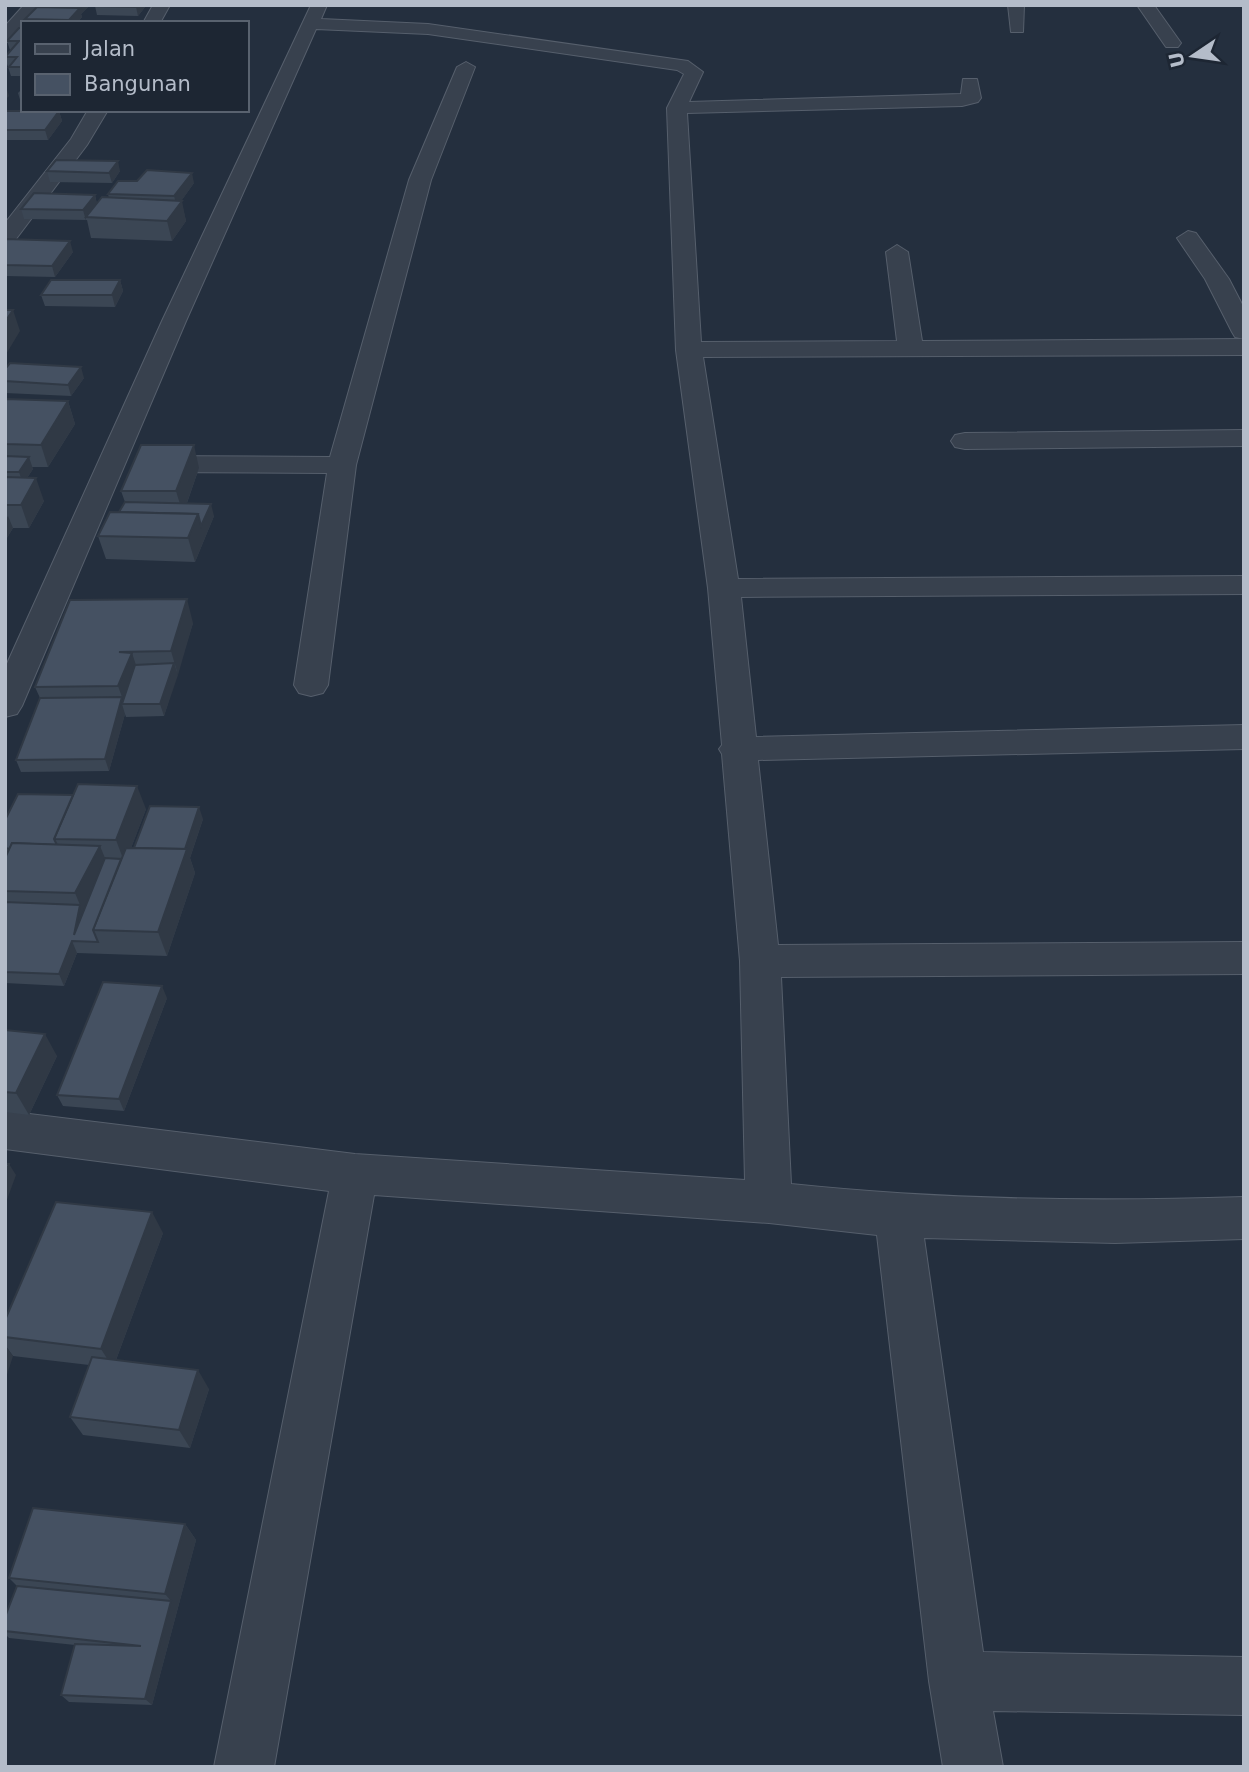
<svg xmlns="http://www.w3.org/2000/svg" width="1249" height="1772" font-family="'DejaVu Sans',sans-serif">
<style>
.lines{fill:none;stroke-linecap:round;stroke-linejoin:round}
.street-casing{stroke:#565f6c;stroke-width:2}
.street{fill:#38414e;fill-rule:evenodd}
.wall{fill:#3b4654}
.shaded-wall{fill:#303945}
.building{fill:#455162;stroke:#303945;stroke-width:2}
</style>
<rect width="100%" height="100%" fill="#242f3e"/>
<g class="lines">
<g class="street-casing">
<g id="street">
<path d="M24,5H41L27,23H23V27L11,41L5,42V26Z"/>
<path d="M153,5H170L160,23H143Z"/>
<path d="M311,5H327L321,19L428,24L688,61L703,72L689,102L961,94L963,79H977L981,98L978,102L962,106L687,113L701,342L897,341L886,252L897,245L908,252L922,341L1244,339V355L703,357L738,579L1244,576V594L741,597L756,737L1244,725V749L758,760L778,945L1244,942V974L781,977L791,1184C942,1200 1092,1202 1244,1197V1239L1115,1243L924,1238L983,1652L1244,1657V1715L993,1711L1003,1767H943L929,1681L877,1235L769,1223L374,1195L274,1767H214L329,1191L5,1149V1111L355,1154L745,1180L740,961L722,754L719,749L722,745L708,588L676,350L667,108L684,74L677,70L428,34L316,29L186,321L22,706L17,714L5,717V668L162,321Z"/>
<path d="M1008,5H1024L1023,32H1011Z"/>
<path d="M1137,5H1154L1181,43L1178,47H1166Z"/>
<path d="M466,62L475,67L431,180L356,465L328,685L323,693L311,696L299,693L294,685L327,473L148,472L138,470L134,464L138,458L148,456L330,457L409,180L457,67Z"/>
<path d="M88,110H108L87,145L13,243L5,245V223L71,139Z"/>
<path d="M1188,231L1196,233L1229,279L1244,308V339L1235,337L1232,332L1205,279L1177,238Z"/>
<path d="M1244,430V446L965,449L955,447L951,441L955,435L965,433Z"/>
</g>
</g>
<use href="#street" class="street"/>
</g>
<g class="wall">
<path d="M36,5H90L81,14L82,17L77,23H26L25,19L36,8Z"/>
<path d="M96,5H145V7L138,16L97,15L95,6Z"/>
<path d="M23,28V76H11L5,58L11,50H10L7,41Z"/>
<path d="M23,88V103H21L18,93Z"/>
<path d="M5,111H59L62,121L48,140H5Z"/>
<path d="M47,171H120L112,183L50,182Z"/>
<path d="M194,183L181,201L186,221L172,241L91,238L87,220L24,219L21,209L95,195L97,204L109,198L108,194Z"/>
<path d="M5,239L73,252L55,277L5,276Z"/>
<path d="M120,280L123,291L115,307L45,306L41,295Z"/>
<path d="M5,369L84,378L71,396L5,393Z"/>
<path d="M5,399L68,401L75,424L48,467H32L33,469L27,478L44,501L29,528H13L5,541Z"/>
<path d="M199,468L187,503L214,516L195,562L106,559L98,536L119,512L125,502L121,491Z"/>
<path d="M193,623L164,716L126,717L125,714L109,771L21,772L16,760L40,698L35,687Z"/>
<path d="M146,809L131,848H134L203,819L190,858L195,873L167,956L77,953L64,986L5,983V820Z"/>
<path d="M167,998L124,1111L63,1106L57,1095Z"/>
<path d="M5,1030L57,1056L29,1115L5,1112Z"/>
<path d="M163,1233L116,1360L209,1389L190,1448L83,1435L70,1417L89,1365L13,1356L5,1345V1320Z"/>
<path d="M185,1524L196,1540L152,1705L69,1702L61,1695L75,1645L9,1638L5,1634L17,1586L9,1578Z"/>
</g>
<g class="shaded-wall">
<path d="M79,5H90L81,14L82,17L77,23H70L69,20L78,10V7Z"/>
<path d="M137,5H145V7L138,16L136,7Z"/>
<path d="M6,86L9,96L5,100V87Z"/>
<path d="M59,111L62,121L48,140L45,130Z"/>
<path d="M118,161L120,171L112,183L109,173Z"/>
<path d="M192,173L194,183L177,207L174,196Z"/>
<path d="M95,195L97,205L86,217V221L83,210Z"/>
<path d="M182,201L186,221L172,241L167,221Z"/>
<path d="M70,241L73,252L55,277L52,266Z"/>
<path d="M120,280L123,291L115,307L112,295Z"/>
<path d="M13,310L20,331L5,356V322Z"/>
<path d="M81,367L84,378L71,396L68,385Z"/>
<path d="M68,401L75,424L48,467L41,445Z"/>
<path d="M194,445L199,468L183,514L176,491Z"/>
<path d="M29,457L33,469L23,484L19,472Z"/>
<path d="M36,478L44,501L29,528L21,505Z"/>
<path d="M211,504L214,516L195,562L188,538L198,514Z"/>
<path d="M8,516L13,528L5,541V521Z"/>
<path d="M187,599L193,623L178,675L171,651Z"/>
<path d="M132,653L140,677L122,704L125,714L109,771L105,759L122,697L118,686Z"/>
<path d="M174,663L178,675L164,716L160,704Z"/>
<path d="M137,786L146,809L125,864L116,840Z"/>
<path d="M199,807L203,819L190,858L195,873L167,956L158,932Z"/>
<path d="M100,846L110,870L74,935L80,905L75,893Z"/>
<path d="M72,941L77,953L64,986L59,974Z"/>
<path d="M162,986L167,998L124,1111L119,1099Z"/>
<path d="M45,1034L57,1056L29,1115L16,1093Z"/>
<path d="M9,1164L16,1175L5,1205V1174Z"/>
<path d="M152,1212L163,1233L113,1368L101,1349Z"/>
<path d="M5,1345L13,1356L5,1381Z"/>
<path d="M198,1370L209,1389L190,1448L179,1430Z"/>
<path d="M185,1524L196,1540L152,1705L145,1699L171,1601L165,1594Z"/>
</g>
<g class="building">
<path d="M36,5H79L78,7Z"/>
<path d="M96,5H137L136,7L95,6Z"/>
<path d="M37,7L80,8L69,20L25,19Z"/>
<path d="M19,28H23V67H9L17,57H5L19,41H7Z"/>
<path d="M5,111H59L45,130H5Z"/>
<path d="M56,160L118,161L109,173L47,171Z"/>
<path d="M147,170L192,173L174,196L108,194L118,181H137Z"/>
<path d="M34,193L95,195L83,210L21,209Z"/>
<path d="M102,197L182,201L167,221L86,217Z"/>
<path d="M5,239L70,241L52,266L5,265Z"/>
<path d="M51,280H120L112,295H41Z"/>
<path d="M5,310H13L5,322Z"/>
<path d="M10,363L81,367L68,385L5,381V369Z"/>
<path d="M5,399L68,401L41,445L5,444Z"/>
<path d="M141,445H194L176,491H121Z"/>
<path d="M5,456L29,457L19,472H5Z"/>
<path d="M5,477L36,478L21,505H5Z"/>
<path d="M125,502L211,504L201,526L198,514L119,512Z"/>
<path d="M110,512L198,514L188,538L98,536Z"/>
<path d="M187,599L171,651L119,652L132,653L118,686L35,687L70,600Z"/>
<path d="M174,663L160,704H122L135,665Z"/>
<path d="M122,697L105,759L16,760L40,698Z"/>
<path d="M78,784L137,786L116,840L54,839Z"/>
<path d="M18,794L73,795L54,839L57,845L12,843L10,849L5,848V820Z"/>
<path d="M150,806L199,807L185,849L134,848Z"/>
<path d="M12,843L100,846L75,893L5,891V858Z"/>
<path d="M126,848L187,849L158,932L93,930Z"/>
<path d="M105,858L121,859L93,930L98,942L72,941L59,974L5,972V902L80,905L74,935Z"/>
<path d="M103,982L162,986L119,1099L57,1095Z"/>
<path d="M5,1030L45,1034L16,1093L5,1092Z"/>
<path d="M5,1164H9L5,1174Z"/>
<path d="M56,1202L152,1212L101,1349L5,1337V1320Z"/>
<path d="M92,1357L198,1370L179,1430L70,1417Z"/>
<path d="M33,1508L185,1524L165,1594L9,1578Z"/>
<path d="M17,1586L171,1601L145,1699L61,1695L75,1644L141,1646L5,1631V1617Z"/>
</g>
<rect width="1249" height="1772" fill="none" stroke="#b4bcc9" stroke-width="14"/>
<rect x="21" y="21" width="228" height="91" fill="#1d2633" stroke="#59626f" stroke-width="2"/>
<rect x="35" y="44" width="35" height="10" fill="#38414e" stroke="#59626f" stroke-width="2"/>
<text x="84" y="56" font-size="21" fill="#b4bcc9">Jalan</text>
<rect x="35" y="74" width="35" height="21" fill="#455162" stroke="#59626f" stroke-width="2"/>
<text x="84" y="91" font-size="21" fill="#b4bcc9">Bangunan</text>
<g transform="translate(1193 56) rotate(257)" stroke="#1d2633" stroke-width="5" paint-order="stroke">
<path d="M0-5L12 26L0 18L-12 26Z" fill="#b4bcc9"/>
<text y="-10" font-size="19" font-weight="bold" text-anchor="middle" fill="#b4bcc9">U</text>
</g>
</svg>
